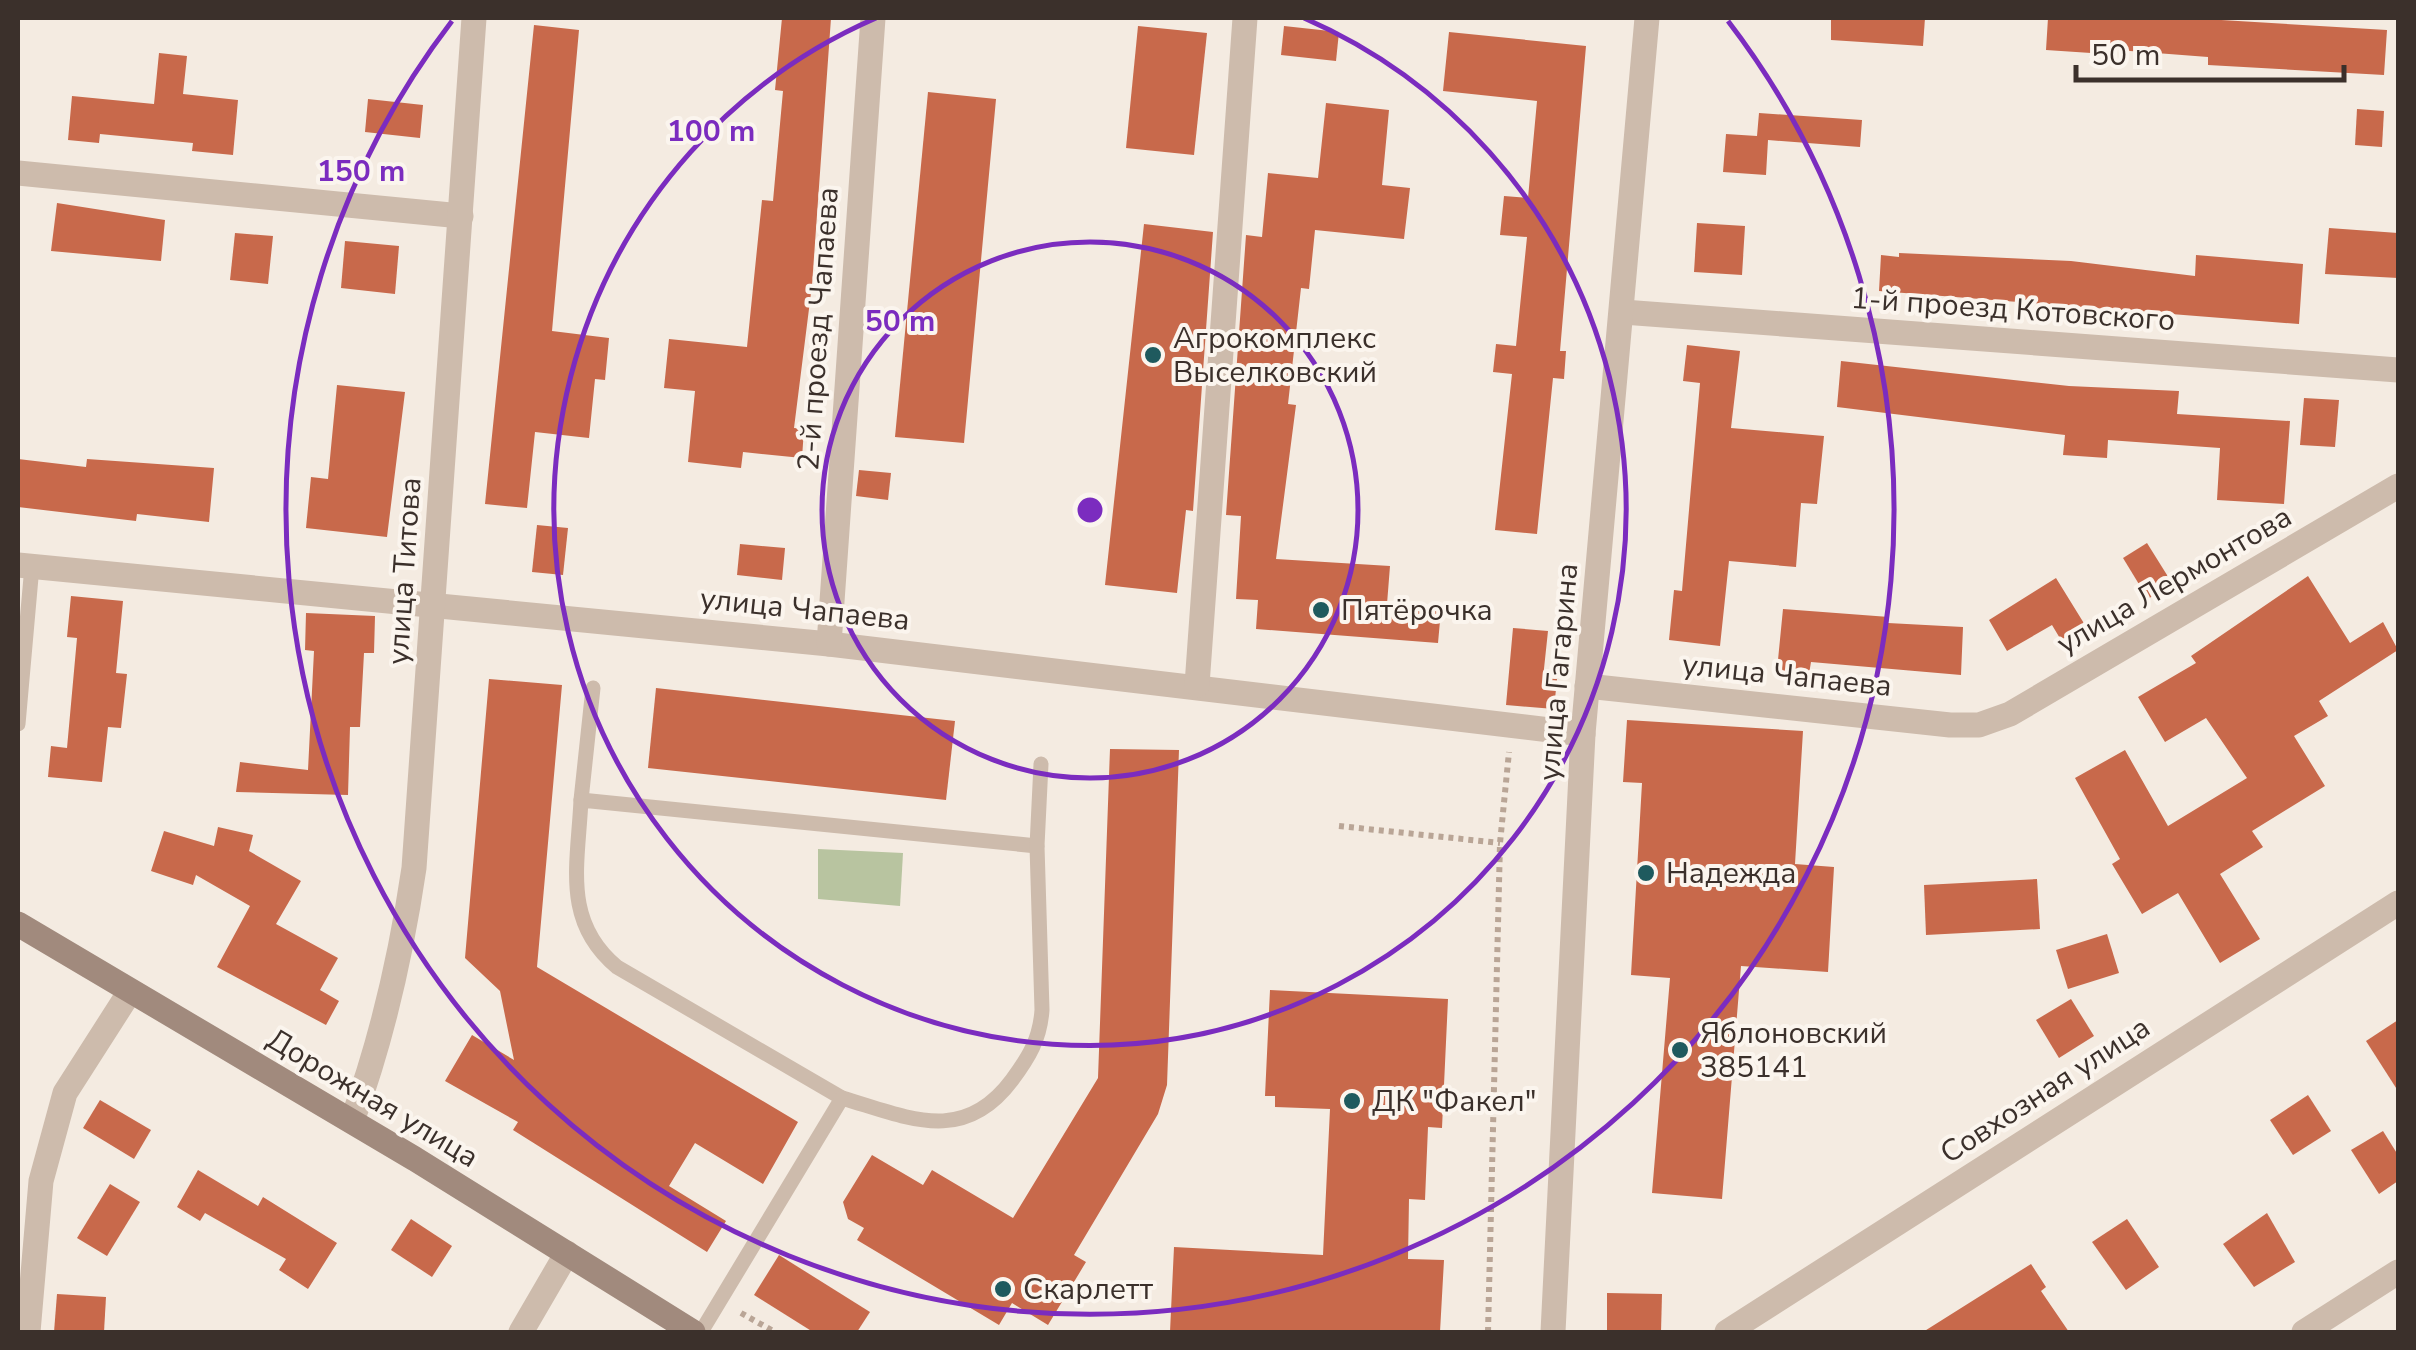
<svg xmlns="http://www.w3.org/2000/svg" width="2416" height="1350" font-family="'Nunito Sans',sans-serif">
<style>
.green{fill:#b8c4a0}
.building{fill:#c8694b}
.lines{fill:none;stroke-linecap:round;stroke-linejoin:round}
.path{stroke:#b9a596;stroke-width:6;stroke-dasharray:5 5;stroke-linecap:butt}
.service{stroke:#cdbbac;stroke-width:15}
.minor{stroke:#cdbbac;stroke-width:25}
.tertiary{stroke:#cdbbac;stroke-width:25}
.secondary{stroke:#a18a7d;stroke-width:25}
.ring{fill:none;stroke:#7b2cbf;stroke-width:5}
.poi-dot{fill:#1f5a5e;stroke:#fbf5ee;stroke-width:4}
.labels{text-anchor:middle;stroke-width:8;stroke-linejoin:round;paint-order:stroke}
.street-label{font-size:30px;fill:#3b302b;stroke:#fbf5ee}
.poi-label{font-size:30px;fill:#3b302b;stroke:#fbf5ee;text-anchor:start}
.centre{fill:#7b2cbf;stroke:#fbf5ee;stroke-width:5}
.ring-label{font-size:30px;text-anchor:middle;font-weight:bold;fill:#7b2cbf;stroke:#fbf5ee;stroke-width:8;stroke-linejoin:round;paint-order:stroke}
</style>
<rect width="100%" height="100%" fill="#f4ebe1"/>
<path class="green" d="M818,849L903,853L900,906L818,899Z"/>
<g class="building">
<path d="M782,18H831L812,285L794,428L804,429L802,458L743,452L741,468L688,462L695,391L664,388L669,339L747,347L762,200L773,201L783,91L775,90Z"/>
<path d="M1831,18H1925L1923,46L1831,40Z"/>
<path d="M2048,18H2188L2387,30L2384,75L2208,65V57L2091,48V53L2046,50Z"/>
<path d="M534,25L579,30L552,331L609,338L605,380L595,379L589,438L535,432L527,508L485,504Z"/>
<path d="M1138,26L1207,33L1194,155L1126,148Z"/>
<path d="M1284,26L1339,32L1336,61L1281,55Z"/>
<path d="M1449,32L1586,46L1560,351H1566L1564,379L1553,378L1537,534L1495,530L1512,374L1493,372L1496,344L1516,346L1527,237L1500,235L1504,196L1528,198L1537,101L1443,91Z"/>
<path d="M159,53L187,56L183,94L238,100L233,155L192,151L193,143L100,134L99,143L68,140L72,96L154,104Z"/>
<path d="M928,92L996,99L964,443L895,437Z"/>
<path d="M368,99L423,105L420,138L365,132Z"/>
<path d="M1326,103L1389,110L1382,185L1410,188L1404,239L1315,230L1309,289L1301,288L1288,404L1296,405L1276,559L1390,566L1387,604L1441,610L1438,643L1256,629L1258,600L1236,599L1241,516L1226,515L1246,235L1262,237L1268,173L1318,178Z"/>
<path d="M2357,109L2384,111L2382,147L2355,145Z"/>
<path d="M1759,113L1862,120L1860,147L1768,140L1766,175L1723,172L1726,134L1757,136Z"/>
<path d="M57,203L165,220L161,261L51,251Z"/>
<path d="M1697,223L1745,226L1742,275L1694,272Z"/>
<path d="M1144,224L1213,232L1193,511L1186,510L1177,593L1105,585Z"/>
<path d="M2329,228L2398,233V278L2325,274Z"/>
<path d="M235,233L273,236L268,284L230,280Z"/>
<path d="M345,241L399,246L395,294L341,288Z"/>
<path d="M1899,253L2071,261L2195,276L2196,255L2303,264L2299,324L1879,291L1881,255L1899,257Z"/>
<path d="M1687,345L1740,351L1731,428L1824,436L1817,504L1801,503L1796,567L1729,561L1720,646L1669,640L1674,590L1682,591L1700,383L1683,381Z"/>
<path d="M1841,361L2069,386L2179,391L2177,414L2290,421L2284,504L2217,500L2220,448L2108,440L2107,458L2063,455L2065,435L1837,407Z"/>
<path d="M337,385L405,392L387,537L306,528L311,477L328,479Z"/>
<path d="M2304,398L2339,400L2335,447L2300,445Z"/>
<path d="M18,459L86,467L87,459L214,468L209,522L137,514L136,521L18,507Z"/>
<path d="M859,470L891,473L888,500L856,496Z"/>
<path d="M537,525L568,528L563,575L532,572Z"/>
<path d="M2147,543L2172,583L2148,599L2123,558Z"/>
<path d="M740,544L785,548L782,580L737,575Z"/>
<path d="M2308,576L2350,643L2383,622L2398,650L2319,701L2328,716L2294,736L2325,786L2252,831L2263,847L2220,874L2260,939L2220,963L2178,893L2142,914L2112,864L2120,859L2075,778L2125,750L2168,826L2247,778L2206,718L2165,742L2138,697L2196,663L2191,656Z"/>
<path d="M2056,578L2085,625L2061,640L2052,625L2007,651L1989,620Z"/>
<path d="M71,596L123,601L116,673L127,674L121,728L108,727L102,782L48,777L51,746L67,748L77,638L67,637Z"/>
<path d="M1783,609L1889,617L1888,623L1963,627L1961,675L1811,662L1809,674L1777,670Z"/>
<path d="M306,613L375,616L374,653H364L360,727H350L348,795L236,792L240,762L308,770L314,651L305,650Z"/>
<path d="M1513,628L1548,631L1543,678L1557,679L1554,709L1506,705Z"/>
<path d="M489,679L562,685L537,967L798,1122L763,1184L695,1143L669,1186L726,1221L707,1252L513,1130L518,1122L445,1081L472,1035L514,1060L500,991L465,958Z"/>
<path d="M656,688L955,721L946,800L648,768Z"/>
<path d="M1627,720L1803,731L1795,864L1834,867L1828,972L1741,966L1722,1199L1652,1193L1670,978L1631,975L1642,783L1623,782Z"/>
<path d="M1110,749L1179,750L1167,1085L1158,1114L1074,1255L1086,1262L1048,1325L1012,1303L999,1325L857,1240L864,1228L848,1219L843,1202L872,1155L923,1185L932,1170L1013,1218L1098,1078Z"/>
<path d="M218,827L253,835L249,851L301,881L276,924L338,958L320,990L339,1001L326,1025L217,967L250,906L196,875L193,885L151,871L164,831L214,846Z"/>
<path d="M2037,879L2040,929L1926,935L1924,885Z"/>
<path d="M2107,934L2119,973L2068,989L2056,950Z"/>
<path d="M1270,990L1448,999L1442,1128L1428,1127L1425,1200L1409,1199L1408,1259L1444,1260L1440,1332H1170L1174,1247L1323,1255L1330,1109L1275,1107V1096H1265Z"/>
<path d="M2071,999L2094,1036L2059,1058L2036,1020Z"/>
<path d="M2398,1020V1091L2366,1041Z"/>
<path d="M2308,1095L2331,1131L2293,1155L2270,1120Z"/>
<path d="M100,1100L151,1130L134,1159L83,1128Z"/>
<path d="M2383,1131L2398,1155V1181L2379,1194L2351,1150Z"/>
<path d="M198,1170L258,1206L263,1197L337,1243L308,1289L279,1270L286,1259L205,1213L200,1221L177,1207Z"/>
<path d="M110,1184L140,1202L107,1256L77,1238Z"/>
<path d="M2267,1213L2295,1262L2254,1287L2223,1244Z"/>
<path d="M411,1219L452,1246L432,1277L391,1250Z"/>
<path d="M2127,1219L2159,1267L2126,1290L2092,1242Z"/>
<path d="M779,1255L870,1312L857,1332H813L754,1295Z"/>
<path d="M2031,1264L2046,1287L2041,1291L2069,1332H1923Z"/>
<path d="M1607,1293L1662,1294L1661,1332H1607Z"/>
<path d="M57,1294L106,1297L104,1332H54Z"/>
</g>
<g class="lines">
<g class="path">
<path d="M1339,826L1500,843"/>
<path d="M741,1313L775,1332"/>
<path d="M1488,1332L1500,843L1509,752"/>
</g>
<g class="service">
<path d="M18,724L32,566"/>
<path d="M581,800L593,688"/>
<path d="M842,1098L617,967C562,921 578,865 581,800L1037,846"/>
<path d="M701,1332L842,1098C907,1117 963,1146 1012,1080C1029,1057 1040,1039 1042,1010L1037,846L1041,764"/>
</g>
<g class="minor">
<path d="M18,173L461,216"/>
<path d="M1623,312L2398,370"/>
<path d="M18,565L829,644L1583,734"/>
<path d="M829,644L873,18"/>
<path d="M1197,685L1245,18"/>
<path d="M1587,686L1950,725H1979L2010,714L2398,486"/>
<path d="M352,1121C383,1037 401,956 414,868L474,18"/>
<path d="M28,1332L41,1181L65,1093L129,993"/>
<path d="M521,1332L567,1253"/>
<path d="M1727,1332L2398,903"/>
<path d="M2304,1332L2398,1272"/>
</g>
<path class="tertiary" d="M1553,1332L1583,734L1647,18"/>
<path class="secondary" d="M18,924L415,1159L693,1332"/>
</g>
<g class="ring">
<circle cx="1090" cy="510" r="268"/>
<path d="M1304 18A536 536 0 1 1 876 18"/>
<path d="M1728 21A804 804 0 1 1 452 21"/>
</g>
<g class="poi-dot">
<circle cx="1153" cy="355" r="10"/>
<circle cx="1321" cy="610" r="10"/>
<circle cx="1646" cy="873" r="10"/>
<circle cx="1680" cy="1050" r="10"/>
<circle cx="1352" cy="1101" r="10"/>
<circle cx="1003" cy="1289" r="10"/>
</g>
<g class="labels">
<g class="street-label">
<text transform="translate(2013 309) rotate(4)" y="10">1-й проезд Котовского</text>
<text transform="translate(818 329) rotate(-86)" y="10">2-й проезд Чапаева</text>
<text transform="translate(404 571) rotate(-86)" y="10">улица Титова</text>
<text transform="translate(2174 580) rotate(-30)" y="10">улица Лермонтова</text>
<text transform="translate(805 609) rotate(6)" y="10">улица Чапаева</text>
<text transform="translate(1558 672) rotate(-85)" y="10">улица Гагарина</text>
<text transform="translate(1787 675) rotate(6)" y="10">улица Чапаева</text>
<text transform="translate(2045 1090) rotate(-33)" y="10">Совхозная улица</text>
<text transform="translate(373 1098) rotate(31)" y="10">Дорожная улица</text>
</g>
<g class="poi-label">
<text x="1173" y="348">Агрокомплекс<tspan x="1173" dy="34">Выселковский</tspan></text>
<text x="1341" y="620">Пятёрочка</text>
<text x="1666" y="883">Надежда</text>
<text x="1700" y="1043">Яблоновский<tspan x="1700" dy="34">385141</tspan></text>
<text x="1372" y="1111">ДК "Факел"</text>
<text x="1023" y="1299">Скарлетт</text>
</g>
</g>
<circle cx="1090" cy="510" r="15" class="centre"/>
<g class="ring-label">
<text x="711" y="141">100 m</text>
<text x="361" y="181">150 m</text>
<text x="900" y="331">50 m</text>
</g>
<rect width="2416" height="1350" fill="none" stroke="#3b302b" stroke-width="40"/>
<path d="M2076 65v15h268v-15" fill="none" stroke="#3b302b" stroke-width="5"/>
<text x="2091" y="65" font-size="30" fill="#3b302b" stroke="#fbf5ee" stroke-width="8" paint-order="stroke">50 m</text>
</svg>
